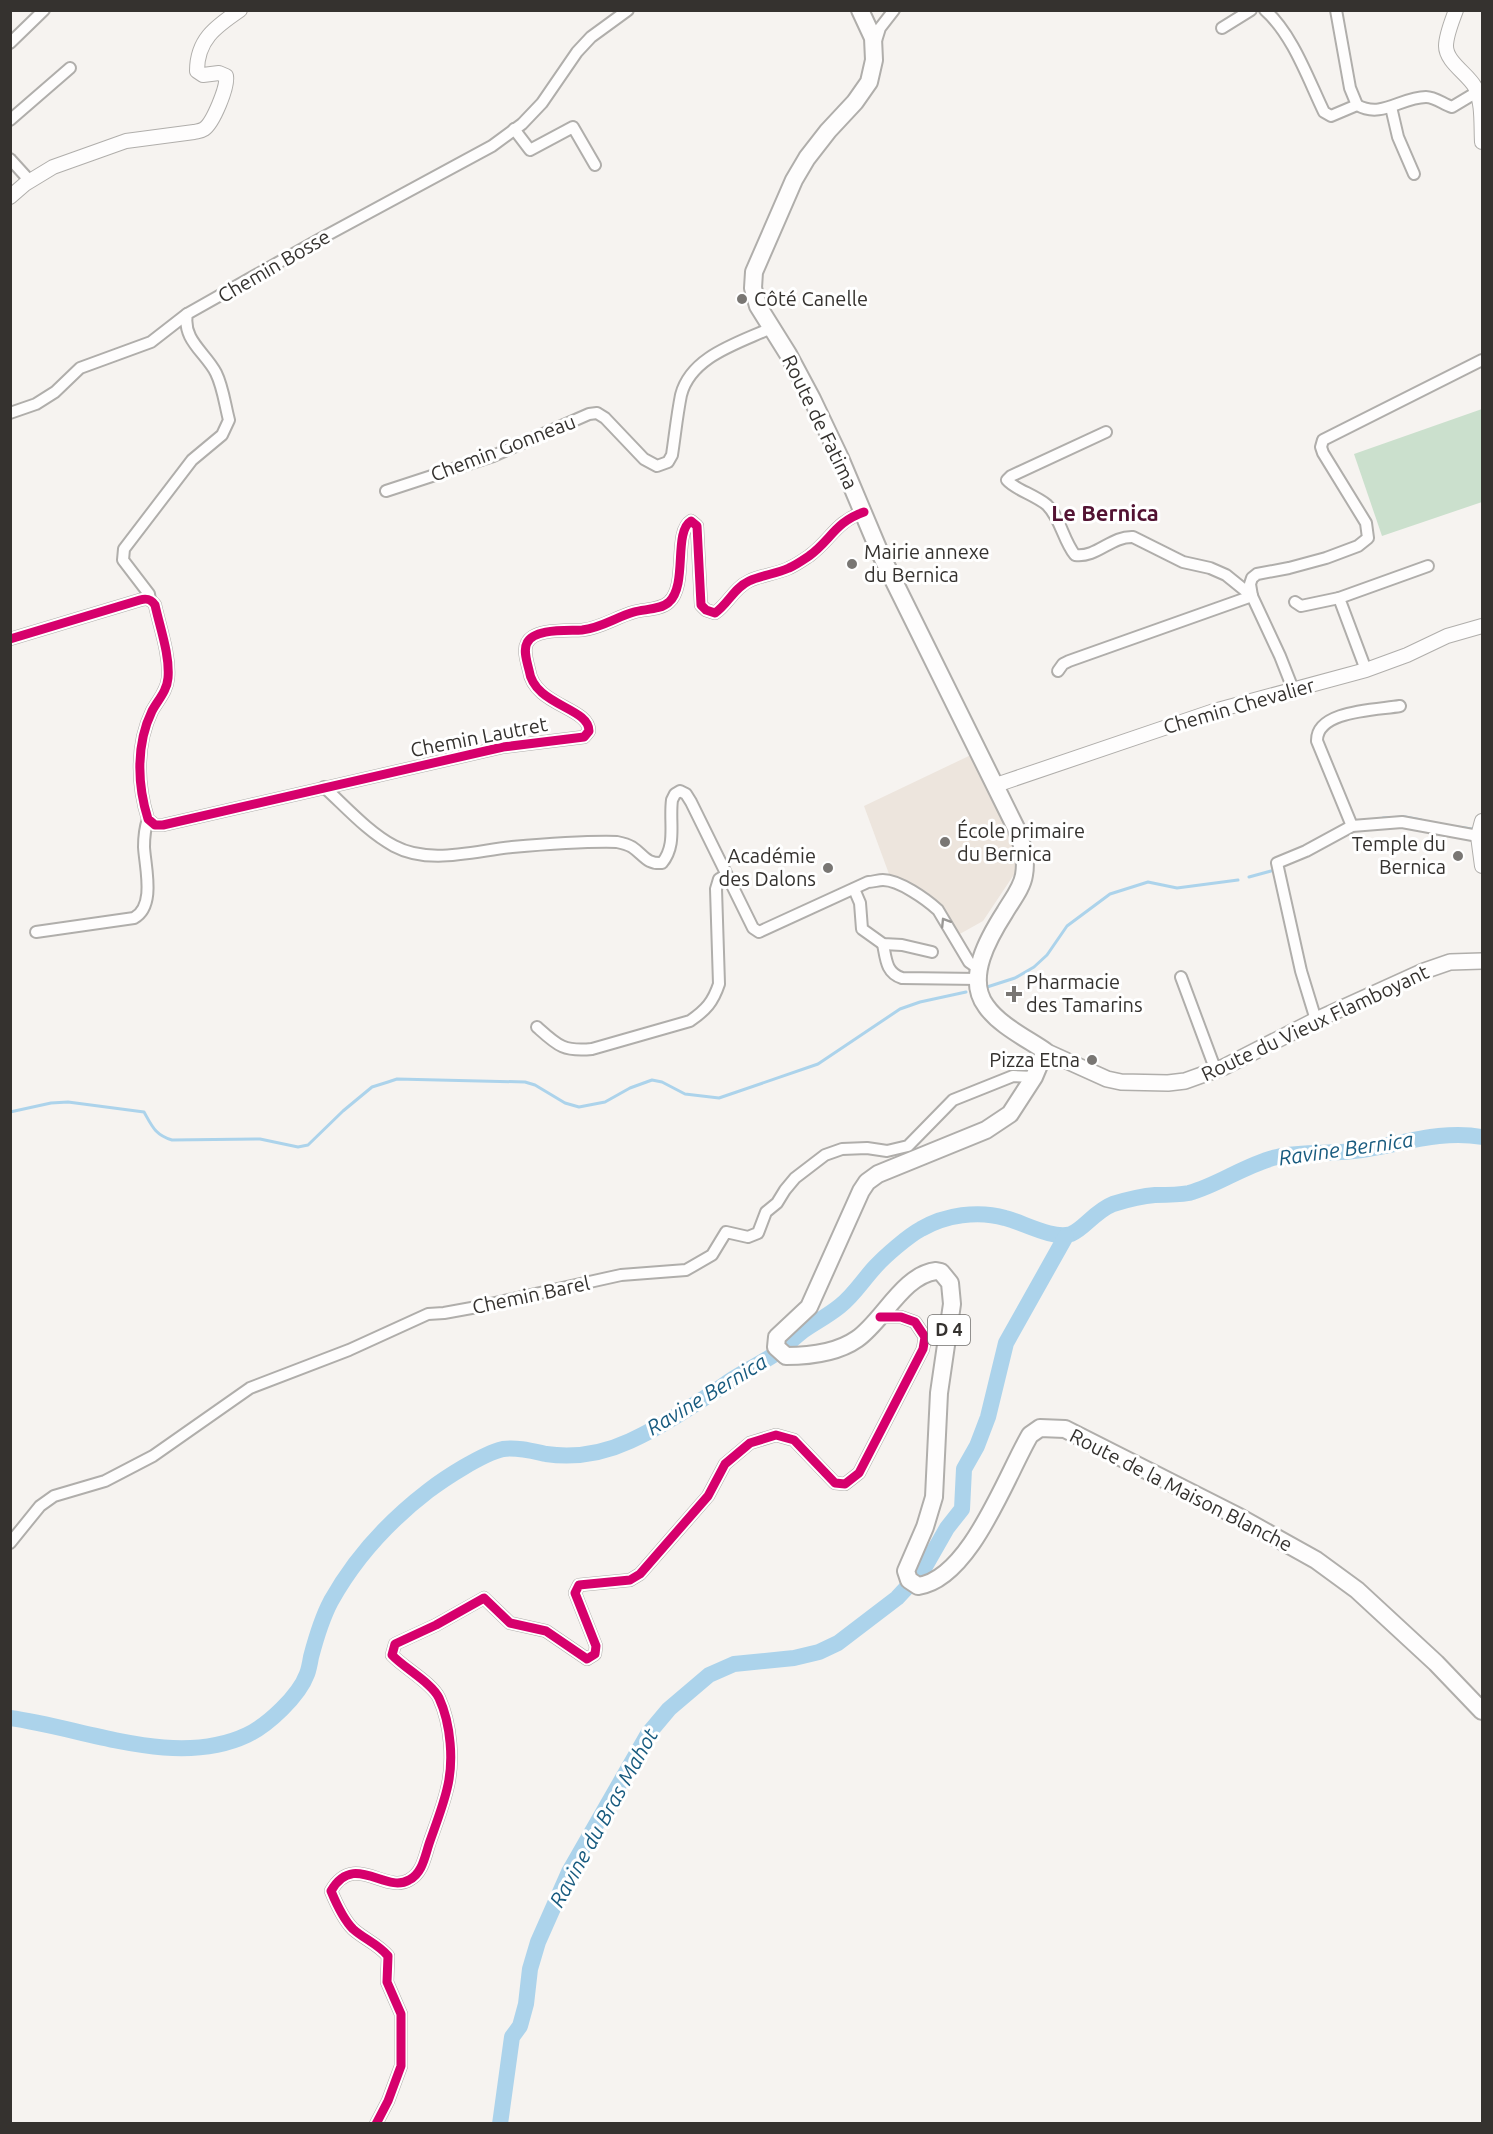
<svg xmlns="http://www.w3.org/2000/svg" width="1493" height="2134" font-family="Ubuntu,sans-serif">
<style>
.built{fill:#ede5dd}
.green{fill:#cbe0cd}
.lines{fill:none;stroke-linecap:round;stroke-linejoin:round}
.stream{stroke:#acd3eb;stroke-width:3}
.river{stroke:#acd3eb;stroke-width:16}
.minor-casing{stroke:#b0aeab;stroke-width:14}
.tertiary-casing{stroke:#b0aeab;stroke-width:16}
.secondary-casing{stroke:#b0aeab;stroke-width:18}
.primary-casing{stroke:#b0aeab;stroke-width:20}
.minor{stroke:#fefdfd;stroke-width:10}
.tertiary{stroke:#fefdfd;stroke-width:14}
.secondary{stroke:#fefdfd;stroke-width:15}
.primary{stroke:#fefdfd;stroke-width:16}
.cycleway-casing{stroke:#fff;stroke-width:13}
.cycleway{stroke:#d6006c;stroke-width:9}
.oneway{stroke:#9a9896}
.poi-dot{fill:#797673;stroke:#fff;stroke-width:2}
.labels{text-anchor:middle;stroke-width:6;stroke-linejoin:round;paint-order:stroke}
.shield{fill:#fff;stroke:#72706d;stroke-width:1.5}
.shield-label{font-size:18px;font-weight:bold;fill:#35322f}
.street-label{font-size:20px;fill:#35322f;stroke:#fff}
.poi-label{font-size:20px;fill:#35322f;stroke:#fff;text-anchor:start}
.water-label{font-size:21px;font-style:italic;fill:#185b7f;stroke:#fff}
.quarter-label{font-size:22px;font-weight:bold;fill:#531333;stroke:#fff}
</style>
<rect width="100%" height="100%" fill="#f6f3f0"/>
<path class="built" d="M973,754L1017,848V870L983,921L958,935L928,893L889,874L864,806Z"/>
<path class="green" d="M1482,409V502L1382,536L1354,454Z"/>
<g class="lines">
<g class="stream">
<path d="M1383,818L1405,817L1421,820"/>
<path d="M1457,827L1472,829"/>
<path d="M1249,877L1271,871"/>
<path d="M987,987L1015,978L1034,967L1047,955L1067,926L1110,894L1148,882L1177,888L1238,880"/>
<path d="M10,1112L51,1103L68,1102L144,1112C152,1126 155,1135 172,1140L260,1139L298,1147L308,1145L343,1111L372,1087L388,1082L397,1079L525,1082L535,1085L565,1103L579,1107L605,1102L630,1088L652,1080L662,1082L685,1094L719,1098L818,1064L900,1009L920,1002L966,992"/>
</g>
<g class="river">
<path d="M10,1718C85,1728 175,1769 247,1735C268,1725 299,1696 307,1674C309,1669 310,1663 311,1657C316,1638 322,1618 331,1601C355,1558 389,1521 428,1491C445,1478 482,1454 503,1449C517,1447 532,1451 546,1454C574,1458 604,1453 630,1441C667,1424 700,1401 733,1379C748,1369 764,1362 778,1352C787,1345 795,1337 804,1330C816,1322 829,1315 840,1306C854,1295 863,1280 875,1267C885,1256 908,1236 921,1229C945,1215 978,1210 1005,1218C1022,1222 1053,1240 1071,1234C1084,1229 1095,1211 1113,1204C1126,1200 1141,1196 1155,1195C1166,1195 1178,1195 1189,1193C1219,1185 1246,1164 1277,1157C1302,1151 1329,1154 1354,1151C1397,1146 1439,1129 1482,1137"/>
<path d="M500,2124L512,2037L520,2026L526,2004L530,1969L538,1942L569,1872L648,1734L669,1709L709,1675L734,1664L794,1658L819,1652L838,1643L897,1598L923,1570L947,1528L962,1509L964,1469L977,1446L988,1417L1006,1343L1066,1236"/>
</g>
<g class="minor-casing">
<g id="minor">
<path d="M1265,10C1293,35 1308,79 1324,112L1331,116L1357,105"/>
<path d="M1336,10L1350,88L1357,105C1382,119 1401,97 1426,97C1435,97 1443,104 1452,107L1477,92"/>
<path d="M1222,28L1251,10"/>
<path d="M10,43L44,10"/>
<path d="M875,44L880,28L894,10"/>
<path d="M1391,107L1398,137L1414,174"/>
<path d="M10,120L70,68"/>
<path d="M514,129L530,150L573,127L595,165"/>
<path d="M10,159L30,181"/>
<path d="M10,413L36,404L55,392L80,368L151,342L187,314"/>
<path d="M1106,432L1011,476L1007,480C1014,489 1035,495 1047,505C1061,519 1063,540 1075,555C1097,558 1111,536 1133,537L1183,562L1210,568L1226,575L1252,596"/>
<path d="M386,491L493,456L589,414L597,413L605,418L644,459L657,466L668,462L672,455C675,435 677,415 681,395C691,356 739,343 771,328"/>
<path d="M150,600L149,594L123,560L124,549L192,460L222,435L229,420C225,405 223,387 216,373C206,353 182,340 187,314L320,239L492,146L522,124L542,103L577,52L591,37L628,10"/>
<path d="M1295,602L1301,606L1339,598"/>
<path d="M10,639L140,600C147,598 151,599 155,605C160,628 170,655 168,678C167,691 158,700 152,711C136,744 137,784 148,819L155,825H163L503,747L584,737L589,731C589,707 534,706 529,670C527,662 523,650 527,643C534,628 568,631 582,630C601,628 616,617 634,612C644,609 661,610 669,602C688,585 673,532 691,521L697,526L701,605L706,610L715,613C728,604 734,588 749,581C762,575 776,574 789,568C796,565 803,560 809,556C831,540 835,522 864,512"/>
<path d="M1366,670L1339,598L1428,566"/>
<path d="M1058,671L1063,664L1069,661L1252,596"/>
<path d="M1293,689L1280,656L1252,596L1250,584L1252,578L1257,574L1289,568L1326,558L1358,546L1368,538L1366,523L1323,453L1321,447L1323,440L1482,360"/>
<path d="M324,787C346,807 368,832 394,846C429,865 474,851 512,847C547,844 582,841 617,842C622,843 627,844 632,847C644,855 646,864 662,863C677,845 669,822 672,800L675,794L680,791L686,794L691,802L753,928L759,932L868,882C873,882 878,880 883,880C899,880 926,899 938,910L969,962L979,969"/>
<path d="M1352,826L1317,741C1316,710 1377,710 1400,706"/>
<path d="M854,889L860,903L862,929L883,944L902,945L932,952"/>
<path d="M36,932L134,918C156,906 145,867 144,847C144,837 145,828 148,819"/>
<path d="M883,944C886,959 886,973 902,978L979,979"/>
<path d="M1181,977L1216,1071"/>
<path d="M1316,1020L1301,971L1277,863L1306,851L1352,826L1402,822L1478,836"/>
<path d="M537,1027C557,1045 563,1052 592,1049L690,1021C706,1010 713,1002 719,984L716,889L719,879L726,875"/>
<path d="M10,1543L40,1506L54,1496L105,1481L153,1456L250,1388L349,1350L428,1314L444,1313L477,1307L621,1275L686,1270L712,1255L726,1232L748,1237L758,1233L766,1212L777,1203L785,1190L795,1178L825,1155L842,1149L867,1148L887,1151L908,1146L953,1100L1013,1076L1034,1077"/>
<path d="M376,2124L388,2101L401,2066V2014L387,1982L388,1956C378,1944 364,1939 353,1929C343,1919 336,1903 331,1891C354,1851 385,1894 409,1880C423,1873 425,1855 430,1841C436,1824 443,1806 447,1789C454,1762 451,1724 439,1698C432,1683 404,1668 392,1655L395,1644L436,1625L484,1598L510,1623L546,1631L587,1659L595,1654L596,1646L575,1593L579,1585L630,1580L640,1574L708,1496L725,1464L750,1443L776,1435L794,1440L835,1483L845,1484L859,1473L923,1349L925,1337L915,1322L901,1317H880"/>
</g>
</g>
<g class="tertiary-casing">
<g id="tertiary">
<path d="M1456,10C1452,21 1446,35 1446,46C1446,62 1468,74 1475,87C1483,103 1481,125 1482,142"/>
<path d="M10,197L25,184L53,167L126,141L194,132C198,131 201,131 204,129C213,123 228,87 226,76L219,73L203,75L197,71C197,40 215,27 240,10"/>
<path d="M996,785L1214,711L1366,670L1407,655L1447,636L1482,626"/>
<path d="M1482,821L1478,836L1482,866"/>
</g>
</g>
<g class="secondary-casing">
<path id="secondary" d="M1045,1051L1107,1079L1121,1082L1168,1083L1185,1081L1224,1067L1316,1020L1424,971L1450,962L1482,961"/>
</g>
<g class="primary-casing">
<path id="primary" d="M860,10L873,38L874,60L869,82L855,102L828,131L807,158L794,180L754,272L753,288L758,306L788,354L812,399L840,458L880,553L1017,830C1022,844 1027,859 1024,875C1022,888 1012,900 1005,912C989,937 965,978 986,1006C999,1025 1026,1038 1045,1051L1034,1077L1010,1114L986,1130L878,1174L867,1182L861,1191L809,1307L777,1337L776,1347L786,1356C809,1356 837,1353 857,1339C883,1321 903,1275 936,1271L941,1272L950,1283L952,1304L939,1393L934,1497L925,1527L906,1571L909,1580L918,1586C970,1579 1006,1476 1030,1435L1040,1428L1065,1429L1239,1517L1316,1560L1357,1590L1436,1663L1482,1711"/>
</g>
<use href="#minor" class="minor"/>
<use href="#tertiary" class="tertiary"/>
<use href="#secondary" class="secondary"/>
<use href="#primary" class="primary"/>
<g class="cycleway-casing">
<g id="cycleway">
<path d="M10,639L140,600C147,598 151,599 155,605C160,628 170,655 168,678C167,691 158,700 152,711C136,744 137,784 148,819L155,825H163L503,747L584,737L589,731C589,707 534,706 529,670C527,662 523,650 527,643C534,628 568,631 582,630C601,628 616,617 634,612C644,609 661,610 669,602C688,585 673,532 691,521L697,526L701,605L706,610L715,613C728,604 734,588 749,581C762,575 776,574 789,568C796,565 803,560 809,556C831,540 835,522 864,512"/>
<path d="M376,2124L388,2101L401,2066V2014L387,1982L388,1956C378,1944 364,1939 353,1929C343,1919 336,1903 331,1891C354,1851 385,1894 409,1880C423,1873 425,1855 430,1841C436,1824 443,1806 447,1789C454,1762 451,1724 439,1698C432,1683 404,1668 392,1655L395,1644L436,1625L484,1598L510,1623L546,1631L587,1659L595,1654L596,1646L575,1593L579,1585L630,1580L640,1574L708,1496L725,1464L750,1443L776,1435L794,1440L835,1483L845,1484L859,1473L923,1349L925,1337L915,1322L901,1317H880"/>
</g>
</g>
<use href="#cycleway" class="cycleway"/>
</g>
<defs><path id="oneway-chevron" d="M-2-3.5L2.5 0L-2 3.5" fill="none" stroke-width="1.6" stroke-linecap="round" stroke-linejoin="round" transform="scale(1.5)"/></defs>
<use class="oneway" href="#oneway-chevron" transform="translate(945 922) rotate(-122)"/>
<g class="poi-dot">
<circle cx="742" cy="299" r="6"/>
<circle cx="852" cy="564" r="6"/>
<circle cx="945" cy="842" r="6"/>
<circle cx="1458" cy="856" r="6"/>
<circle cx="828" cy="868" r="6"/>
<path d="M1011 985h6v6h6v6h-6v6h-6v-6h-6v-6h6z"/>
<circle cx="1092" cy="1060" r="6"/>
</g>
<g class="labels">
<rect class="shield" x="928" y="1315" width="42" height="30" rx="4.5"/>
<g class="shield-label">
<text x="949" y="1336">D 4</text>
</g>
<g class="street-label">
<text transform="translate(274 266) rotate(-30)" y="7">Chemin Bosse</text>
<text transform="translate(820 422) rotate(64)" y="7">Route de Fatima</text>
<text transform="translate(503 448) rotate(-21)" y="7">Chemin Gonneau</text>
<text transform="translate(1239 706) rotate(-16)" y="7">Chemin Chevalier</text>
<text transform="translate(479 737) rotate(-11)" y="7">Chemin Lautret</text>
<text transform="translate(1315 1023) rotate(-25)" y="7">Route du Vieux Flamboyant</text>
<text transform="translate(531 1295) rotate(-12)" y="7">Chemin Barel</text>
<text transform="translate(1181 1490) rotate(27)" y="7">Route de la Maison Blanche</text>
</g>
<g class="poi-label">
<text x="754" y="306">Côté Canelle</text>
<text x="864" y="559">Mairie annexe<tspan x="864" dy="23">du Bernica</tspan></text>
<text x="957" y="838">École primaire<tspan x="957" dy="23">du Bernica</tspan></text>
<text x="1446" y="851" text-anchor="end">Temple du<tspan x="1446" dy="23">Bernica</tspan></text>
<text x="816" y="863" text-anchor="end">Académie<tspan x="816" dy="23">des Dalons</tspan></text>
<text x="1026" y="989">Pharmacie<tspan x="1026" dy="23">des Tamarins</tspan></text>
<text x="1080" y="1067" text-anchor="end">Pizza Etna</text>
</g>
<g class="water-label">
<text transform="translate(1346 1149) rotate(-8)" y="7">Ravine Bernica</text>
<text transform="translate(707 1395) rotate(-31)" y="7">Ravine Bernica</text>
<text transform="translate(604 1818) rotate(-61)" y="7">Ravine du Bras Mahot</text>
</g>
<g class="quarter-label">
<text x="1105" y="521">Le Bernica</text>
</g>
</g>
<rect width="1493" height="2134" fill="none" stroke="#35322f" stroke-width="24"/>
</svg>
